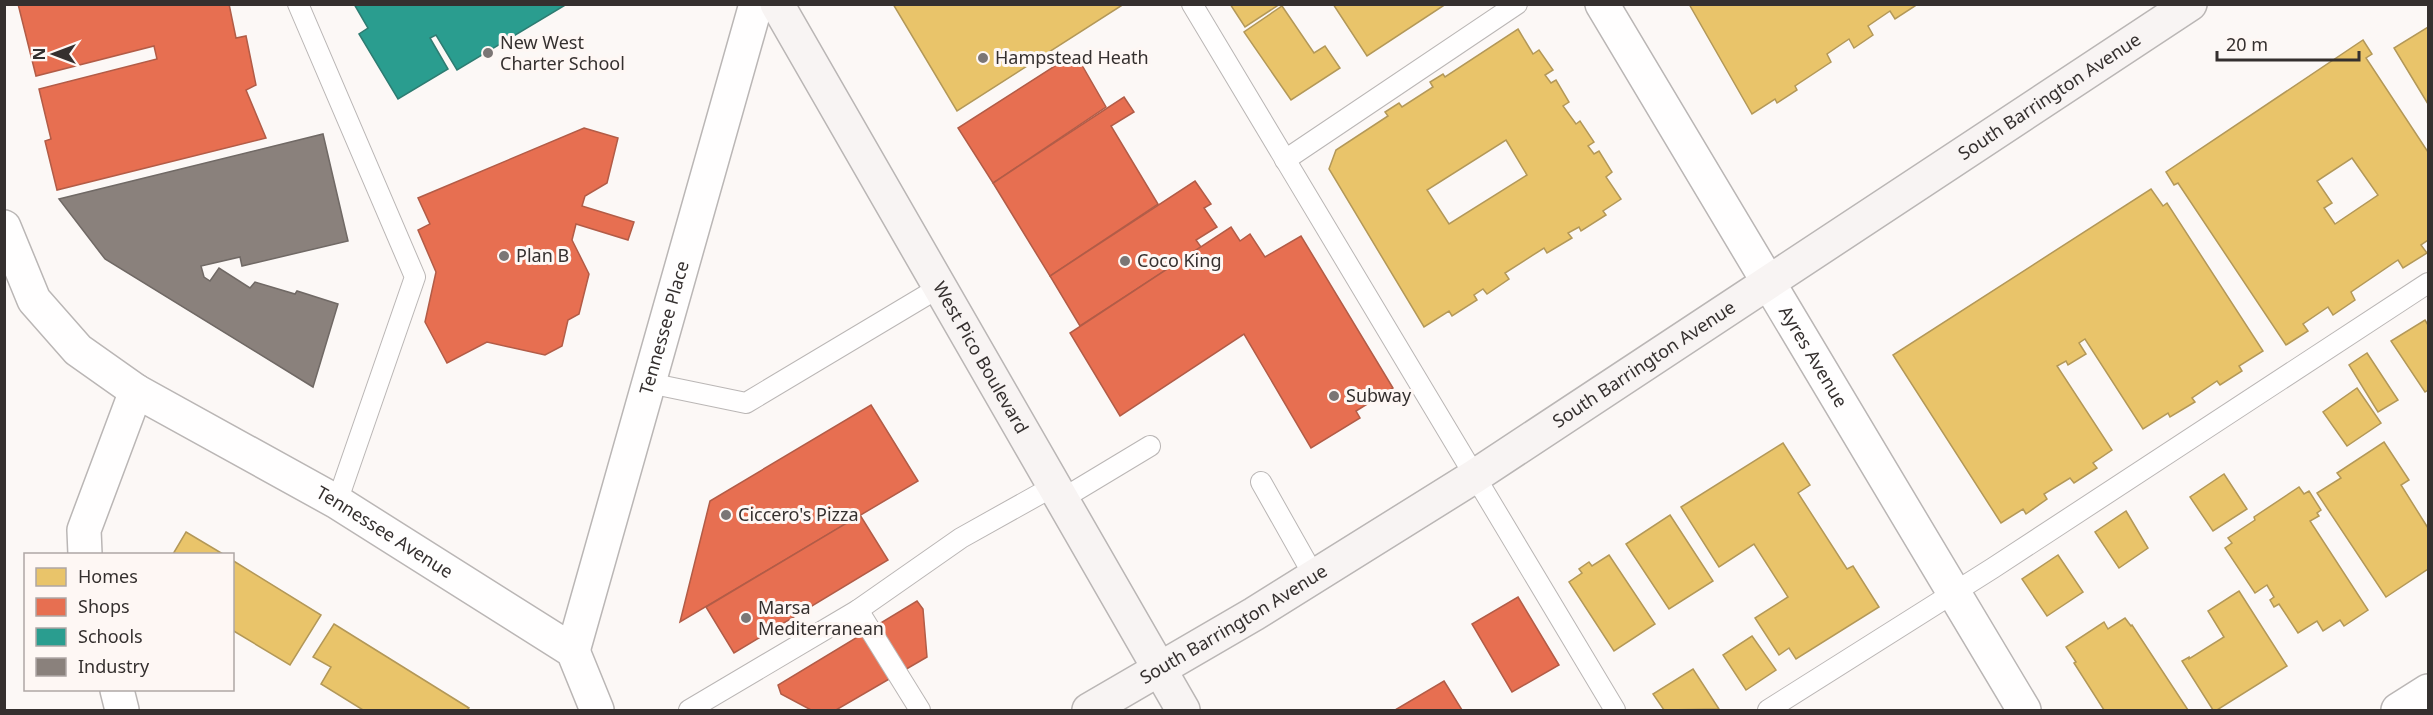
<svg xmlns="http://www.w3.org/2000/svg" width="2433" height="715" font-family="'Noto Sans',sans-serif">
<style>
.homes{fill:#e9c46a;stroke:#b39858;stroke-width:1.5;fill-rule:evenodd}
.shops{fill:#e76f51;stroke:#b25c47;stroke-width:1.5}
.schools{fill:#2a9d8f;stroke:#2d7c72;stroke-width:1.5}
.industry{fill:#8a817c;stroke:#706965;stroke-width:1.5}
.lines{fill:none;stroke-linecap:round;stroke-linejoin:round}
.lane-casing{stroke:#bab6b5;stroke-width:22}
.street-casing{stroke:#bab6b5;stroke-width:36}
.secondary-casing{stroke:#bab6b5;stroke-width:36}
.lane{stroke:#fffefe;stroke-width:20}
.street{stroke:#fffefe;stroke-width:33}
.secondary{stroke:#f8f4f3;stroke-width:33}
.poi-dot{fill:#7b7675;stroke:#fef7f4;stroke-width:2}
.labels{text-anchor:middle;stroke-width:6;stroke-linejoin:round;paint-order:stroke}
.poi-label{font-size:18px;fill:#35302f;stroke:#fef7f4;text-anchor:start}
.street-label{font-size:18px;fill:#35302f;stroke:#fef7f4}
</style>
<rect width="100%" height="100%" fill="#fcf8f6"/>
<g class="homes">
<path d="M893,4H1124L957,111Z"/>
<path d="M1230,4H1280L1245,27Z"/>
<path d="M1333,4H1446L1367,56Z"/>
<path d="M1689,4H1914L1915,6L1895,19L1890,11L1868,26L1873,35L1854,48L1849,39L1827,54L1831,62L1795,86L1797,90L1777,103L1775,99L1752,114Z"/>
<path d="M1282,6L1314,53L1325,46L1340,68L1291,100L1244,32Z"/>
<path d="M2428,27V104L2394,48Z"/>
<path d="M1518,29L1533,54L1539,50L1553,70L1545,75L1551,83L1556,80L1569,102L1563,106L1576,124L1580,121L1594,142L1588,146L1594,154L1599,151L1612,172L1606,177L1621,199L1603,211L1606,215L1581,231L1579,227L1568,233L1572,238L1547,253L1544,248L1505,273L1509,279L1487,294L1483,289L1474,295L1477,300L1452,316L1449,311L1424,327L1329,169L1336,150L1388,116L1385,112L1399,103L1402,107L1433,87L1430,82L1443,74L1445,77ZM1506,140L1527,175L1449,224L1427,190Z"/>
<path d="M2363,40L2372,54L2366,58L2428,152V240L2421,245L2427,253L2403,268L2398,260L2351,292L2355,300L2333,315L2328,307L2303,324L2308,331L2286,345L2178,183L2174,185L2166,172ZM2352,158L2378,195L2335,224L2324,208L2332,203L2317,181Z"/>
<path d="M2151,189L2163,206L2167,203L2263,351L2239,366L2242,371L2220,385L2217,381L2192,398L2195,402L2170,417L2168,413L2143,429L2085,339L2079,343L2086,354L2068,365L2066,361L2057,366L2112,450L2093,463L2097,468L2074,483L2070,478L2044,494L2047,499L2026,514L2023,509L2001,523L1893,355Z"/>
<path d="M2425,320L2428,325V390L2425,392L2391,341Z"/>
<path d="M2367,353L2398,400L2378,412L2349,365Z"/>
<path d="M2357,388L2381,423L2347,446L2323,412Z"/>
<path d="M2384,442L2409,480L2401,485L2428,528V569L2386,597L2317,493L2341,478L2337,473Z"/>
<path d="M1783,443L1810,485L1798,493L1847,569L1853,566L1879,607L1796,659L1789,648L1779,655L1755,618L1788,597L1754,544L1719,567L1681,507Z"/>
<path d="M2224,474L2247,509L2213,531L2190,497Z"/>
<path d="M2299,487L2304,494L2309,491L2321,510L2317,513L2319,516L2310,521L2368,610L2344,626L2340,620L2323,631L2317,621L2298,633L2279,604L2274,607L2270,600L2274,597L2267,585L2255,593L2225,548L2232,543L2228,538L2255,520L2254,517Z"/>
<path d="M2126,511L2148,548L2119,568L2095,532Z"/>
<path d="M1670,515L1713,581L1669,609L1626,544Z"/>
<path d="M186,532L223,554H173Z"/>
<path d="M1609,555L1655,624L1614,651L1569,582L1582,573L1579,569L1589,562L1592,566Z"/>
<path d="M2058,555L2083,592L2047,616L2022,579Z"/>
<path d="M232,560L321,615L290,665L232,630Z"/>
<path d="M2239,591L2287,666L2217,710H2213L2182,661L2189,657V659L2224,637L2208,611Z"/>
<path d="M2125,618L2131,626L2132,625L2188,710H2104L2074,663L2076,662L2066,647L2104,622L2108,629Z"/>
<path d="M334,624L469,708L467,710H363L321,684L331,667L313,657Z"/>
<path d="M1752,636L1776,670L1746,690L1723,655Z"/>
<path d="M1693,669L1719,709L1664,710L1653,694Z"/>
</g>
<g class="shops">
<path d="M18,4H229L236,38L246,36L256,85L246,90L266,138L57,190L45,141L51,139L39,89L157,59L154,46L36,76Z"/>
<path d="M1075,53L1106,107L993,183L958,128Z"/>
<path d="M1124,97L1134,112L1111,126L1158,204L1050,276L993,183Z"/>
<path d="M584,128L618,138L607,183L585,196L582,206L634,222L628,240L576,224L572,240L589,274L579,314L568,320L562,346L545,355L487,342L447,363L425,322L436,272L418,230L430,224L418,198Z"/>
<path d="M1195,181L1211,204L1204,208L1217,227L1196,240L1201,247L1080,326L1050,276Z"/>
<path d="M1231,227L1240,241L1250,234L1265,257L1301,236L1393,388L1356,411L1360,418L1311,448L1244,334L1120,416L1070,333Z"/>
<path d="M871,405L918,481L680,622L710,501Z"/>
<path d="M860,515L888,560L734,653L706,607Z"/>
<path d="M1518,597L1559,665L1512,692L1472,624Z"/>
<path d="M917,601L923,609L927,657L836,710H811L781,694L778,685Z"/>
<path d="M1444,681L1462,710H1395Z"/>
</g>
<path class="schools" d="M354,4H567L457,70L436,35L430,38L448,69L398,99L359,34L368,28Z"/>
<path class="industry" d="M323,134L348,241L242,266L240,257L201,266L204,277L210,281L219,268L250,288L255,282L295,294L297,291L338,304L313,387L105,259L59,199Z"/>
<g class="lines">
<g class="lane-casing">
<g id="lane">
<path d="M298,4L415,277L337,502"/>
<path d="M1192,4L1615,710"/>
<path d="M1285,160L1517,4"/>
<path d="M649,383L746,403L940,287"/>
<path d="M1261,482L1314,576"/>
<path d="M1062,499L1150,446"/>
<path d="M858,610L961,538L1054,486"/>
<path d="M689,710L858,610L920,710"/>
<path d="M1768,710L1993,568L2428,283"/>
</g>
</g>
<g class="street-casing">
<g id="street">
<path id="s1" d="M1602,4L2024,710"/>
<path d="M4,227L34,300L78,350L136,391L84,530L85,554"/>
<path id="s2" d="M136,391L337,502L573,651L597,710"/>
<path id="s3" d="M573,651L756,4"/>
<path d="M117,690L122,710"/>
<path d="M2398,710L2428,691"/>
</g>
</g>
<g class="secondary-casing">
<g id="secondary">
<path id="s4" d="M777,4L1183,710"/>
<path id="s5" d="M1089,710L1254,614L1475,476L2190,4"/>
</g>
</g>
<use href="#lane" class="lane"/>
<use href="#street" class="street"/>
<use href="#secondary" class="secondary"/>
</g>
<g class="poi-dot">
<circle cx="488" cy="53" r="6"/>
<circle cx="983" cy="58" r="6"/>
<circle cx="504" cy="256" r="6"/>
<circle cx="1125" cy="261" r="6"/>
<circle cx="1334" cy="396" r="6"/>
<circle cx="726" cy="515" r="6"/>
<circle cx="746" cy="618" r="6"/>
</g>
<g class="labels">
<g class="poi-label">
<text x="500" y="49">New West<tspan x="500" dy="21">Charter School</tspan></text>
<text x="995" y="64">Hampstead Heath</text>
<text x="516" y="262">Plan B</text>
<text x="1137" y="267">Coco King</text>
<text x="1346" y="402">Subway</text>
<text x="738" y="521">Ciccero's Pizza</text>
<text x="758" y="614">Marsa<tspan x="758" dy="21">Mediterranean</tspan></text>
</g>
<g class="street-label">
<text dy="6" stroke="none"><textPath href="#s5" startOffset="1140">South Barrington Avenue</textPath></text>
<text dy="6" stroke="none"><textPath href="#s3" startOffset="336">Tennessee Place</textPath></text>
<text dy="6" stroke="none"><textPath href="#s4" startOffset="408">West Pico Boulevard</textPath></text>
<text dy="6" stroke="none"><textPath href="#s1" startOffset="411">Ayres Avenue</textPath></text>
<text dy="6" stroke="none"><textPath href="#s5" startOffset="654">South Barrington Avenue</textPath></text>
<text dy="6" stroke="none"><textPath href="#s2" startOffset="286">Tennessee Avenue</textPath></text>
<text dy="6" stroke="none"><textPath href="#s5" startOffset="168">South Barrington Avenue</textPath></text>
</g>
</g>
<rect width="2433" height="715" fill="none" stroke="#35302f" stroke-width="12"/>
<rect x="24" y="553" width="210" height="138" fill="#fef7f4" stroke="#aea7a5" stroke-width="1.5"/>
<rect x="36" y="568" width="30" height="18" fill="#e9c46a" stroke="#aea7a5" stroke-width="1.5"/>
<text x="78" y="583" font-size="18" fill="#35302f">Homes</text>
<rect x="36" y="598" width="30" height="18" fill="#e76f51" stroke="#aea7a5" stroke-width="1.5"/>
<text x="78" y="613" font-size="18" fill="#35302f">Shops</text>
<rect x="36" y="628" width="30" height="18" fill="#2a9d8f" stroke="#aea7a5" stroke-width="1.5"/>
<text x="78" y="643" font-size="18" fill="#35302f">Schools</text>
<rect x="36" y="658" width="30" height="18" fill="#8a817c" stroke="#aea7a5" stroke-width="1.5"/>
<text x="78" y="673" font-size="18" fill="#35302f">Industry</text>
<g transform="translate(54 54) rotate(270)" stroke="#fef7f4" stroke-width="4.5" paint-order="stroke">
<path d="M0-4.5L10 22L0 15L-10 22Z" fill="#35302f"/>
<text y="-9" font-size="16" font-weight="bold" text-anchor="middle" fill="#35302f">N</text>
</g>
<path d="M2217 51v9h142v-9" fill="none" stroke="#35302f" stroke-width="3"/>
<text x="2226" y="51" font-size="18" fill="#35302f" stroke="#fef7f4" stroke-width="4.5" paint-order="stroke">20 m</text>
</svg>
